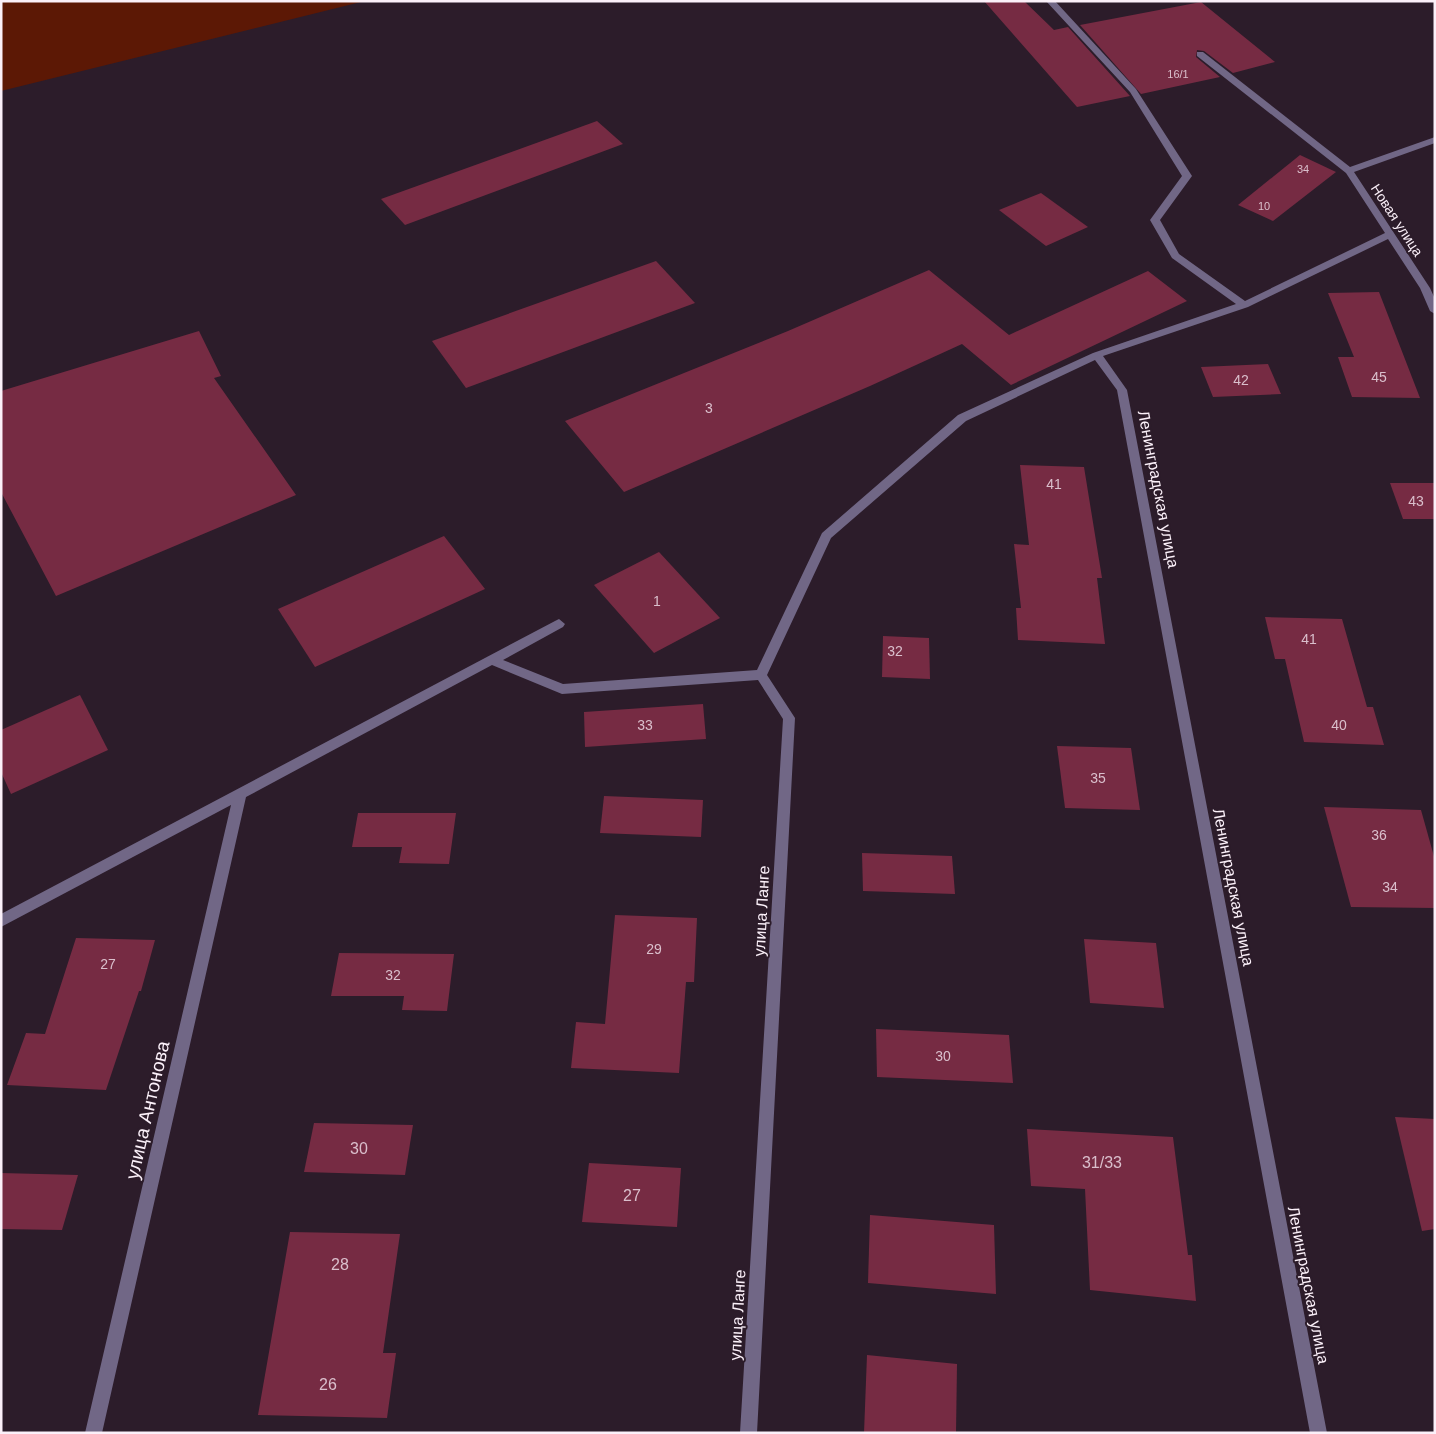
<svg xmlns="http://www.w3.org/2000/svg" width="1436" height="1434" font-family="Helvetica,sans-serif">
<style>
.green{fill:#5c1805}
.building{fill:#762b43}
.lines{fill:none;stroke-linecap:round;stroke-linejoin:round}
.street{fill:#716786;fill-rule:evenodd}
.labels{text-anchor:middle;stroke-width:4;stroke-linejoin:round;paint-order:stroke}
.far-number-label{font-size:11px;fill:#dabfcc}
.far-street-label{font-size:14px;fill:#fbf0f9;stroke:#2c1c2a}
.number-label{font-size:14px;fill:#dabfcc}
.street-label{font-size:16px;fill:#fbf0f9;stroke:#2c1c2a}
.near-number-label{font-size:16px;fill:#dabfcc}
.near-street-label{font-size:19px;fill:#fbf0f9;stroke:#2c1c2a}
</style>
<rect width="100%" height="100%" fill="#2c1c2a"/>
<path class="green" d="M1,1H365L1,91Z"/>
<g class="building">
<path d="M984,1H1024L1054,30L1068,27L1130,96L1077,107Z"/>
<path d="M1201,2L1275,62L1233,73L1204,51L1197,50L1196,57L1220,77L1141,94L1080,25Z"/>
<path d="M597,121L623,144L405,225L381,199Z"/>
<path d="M1300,155L1336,172L1273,221L1238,205Z"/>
<path d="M1041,193L1088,227L1046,246L999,210Z"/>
<path d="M656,261L695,303L466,388L432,341Z"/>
<path d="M929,270L1009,335L1148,271L1187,301L1011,385L962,344L870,386L624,492L565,421L788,331Z"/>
<path d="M1379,292L1420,398L1352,397L1338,357H1354L1328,293Z"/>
<path d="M199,331L221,376L214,378L296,495L56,596L1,492V391Z"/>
<path d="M1268,364L1281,394L1213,397L1201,367Z"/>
<path d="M1020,465L1084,467L1102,578H1097L1105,644L1018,640L1016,608H1021L1014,544L1029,545Z"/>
<path d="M1390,483H1435V519H1403Z"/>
<path d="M444,536L485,589L315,667L278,609Z"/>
<path d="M659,552L720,618L654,653L594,585Z"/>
<path d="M1265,617L1342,619L1367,707H1373L1384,745L1304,742L1285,659H1275Z"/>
<path d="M883,636L929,638L930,679L882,677Z"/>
<path d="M80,695L108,750L11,794L1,772V730Z"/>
<path d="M703,704L706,739L585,747L584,712Z"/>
<path d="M1057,746L1131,748L1140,810L1065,808Z"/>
<path d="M604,796L703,800L701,837L600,833Z"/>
<path d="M1324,807L1421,810L1435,860V908L1351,907Z"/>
<path d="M358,813H456L449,864L399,863L402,847H352Z"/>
<path d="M862,853L952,856L955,894L863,891Z"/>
<path d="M615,915L697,918L694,982H686L679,1073L571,1068L576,1022L605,1024Z"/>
<path d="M76,938L155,940L141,991H139L106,1090L7,1085L26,1033L45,1034Z"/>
<path d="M1084,939L1156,943L1164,1008L1090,1003Z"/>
<path d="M339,953L454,954L447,1011L402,1010L404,996H331Z"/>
<path d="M876,1029L1009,1035L1013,1083L877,1077Z"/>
<path d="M1395,1117L1435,1119V1229L1422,1231Z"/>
<path d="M314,1123L413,1125L405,1175L304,1172Z"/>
<path d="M1027,1129L1173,1137L1188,1255H1192L1196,1301L1090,1290L1085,1189L1031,1186Z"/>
<path d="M589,1163L681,1168L677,1227L582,1222Z"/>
<path d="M1,1173L78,1175L62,1230L1,1229Z"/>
<path d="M870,1215L994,1225L996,1294L868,1283Z"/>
<path d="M290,1232L400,1234L383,1353H396L387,1418L258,1415Z"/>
<path d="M867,1355L957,1364L956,1433H864Z"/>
</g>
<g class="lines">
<path class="street" d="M1046,1H1055L1136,89L1192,176L1160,220L1179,254L1245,301L1385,233L1346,173L1197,56V52H1203L1350,167L1435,137V143L1354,172L1430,288L1435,299V314L1430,311L1420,288L1388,239L1248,307L1103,356L1127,390L1327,1433H1310L1117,390L1095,360L966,421L831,538L767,675L795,718L757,1433H740L783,719L758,680L562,694L492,665L246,797L102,1433H85L231,805L1,927V914L555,621L559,619L565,624L563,627L503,660L563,684L757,670L822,533L958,415L1093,353L1236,304L1172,258L1150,220L1182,176L1130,92Z"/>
</g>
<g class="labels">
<g class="far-number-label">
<text x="1178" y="78">16/1</text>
<text x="1303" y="173">34</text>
<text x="1264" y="210">10</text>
</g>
<g class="far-street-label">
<text transform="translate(1397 220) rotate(57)" y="5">Новая улица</text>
</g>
<g class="number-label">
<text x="1379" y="382">45</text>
<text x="1241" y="385">42</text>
<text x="709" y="413">3</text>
<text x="1054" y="489">41</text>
<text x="1416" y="506">43</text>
<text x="657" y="606">1</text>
<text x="1309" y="644">41</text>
<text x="895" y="656">32</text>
<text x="645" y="730">33</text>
<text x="1339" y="730">40</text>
<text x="1098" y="783">35</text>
<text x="1379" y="840">36</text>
<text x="1390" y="892">34</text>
<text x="654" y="954">29</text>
<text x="108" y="969">27</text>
<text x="393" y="980">32</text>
<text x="943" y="1061">30</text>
</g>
<g class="street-label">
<text transform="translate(1159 489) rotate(79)" y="6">Ленинградская улица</text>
<text transform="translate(1234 887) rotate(79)" y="6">Ленинградская улица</text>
<text transform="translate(761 911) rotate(-87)" y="6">улица Ланге</text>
<text transform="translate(1309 1285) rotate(79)" y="6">Ленинградская улица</text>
<text transform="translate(737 1315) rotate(-87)" y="6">улица Ланге</text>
</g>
<g class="near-number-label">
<text x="359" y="1154">30</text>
<text x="1102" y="1168">31/33</text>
<text x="632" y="1201">27</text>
<text x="340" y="1270">28</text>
<text x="328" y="1390">26</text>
</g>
<g class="near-street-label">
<text transform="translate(147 1110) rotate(-77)" y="7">улица Антонова</text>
</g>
</g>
<rect width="1436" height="1434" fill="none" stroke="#fbf0f9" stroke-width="5"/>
</svg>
